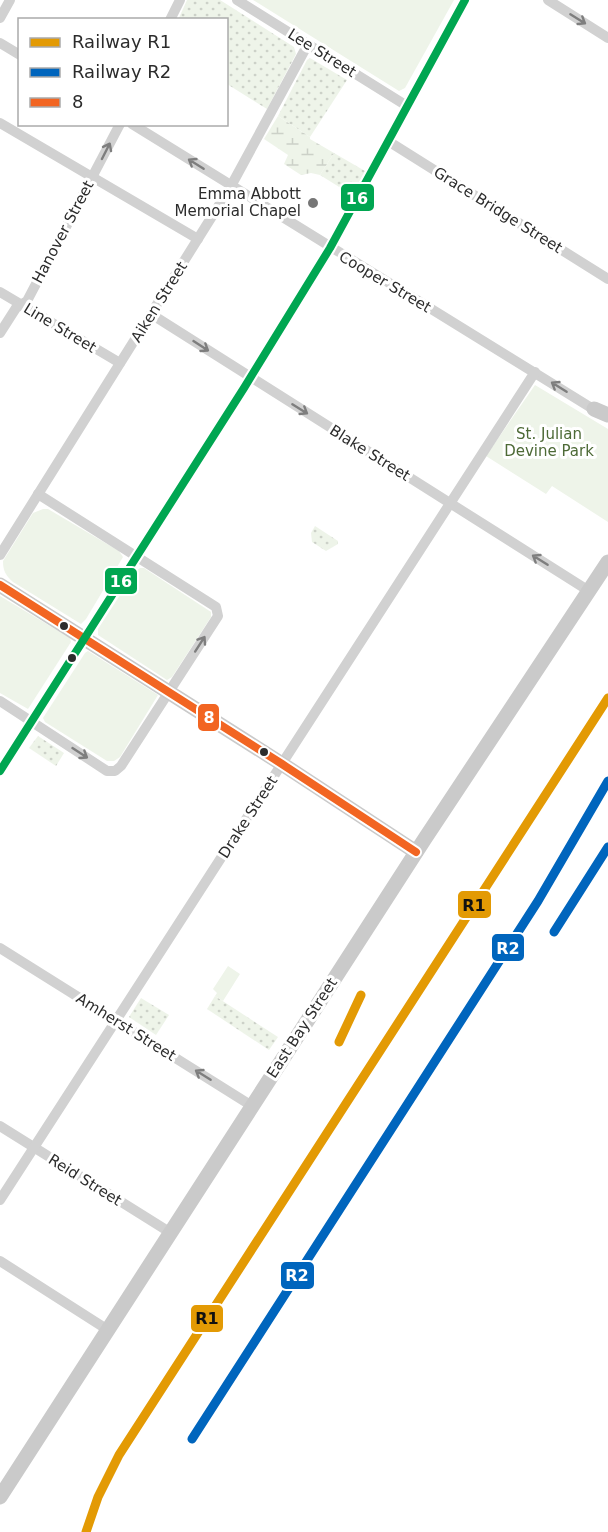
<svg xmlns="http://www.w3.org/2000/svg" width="608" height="1532" font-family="'DejaVu Sans',sans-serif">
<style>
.grass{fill:url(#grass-dots)}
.wetland{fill:url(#wetland-marsh)}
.green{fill:#eef4e9}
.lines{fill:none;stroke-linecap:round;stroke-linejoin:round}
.street{stroke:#d1d1d1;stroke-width:10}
.secondary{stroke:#cacaca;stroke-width:15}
.bus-1-casing{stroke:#fff;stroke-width:12}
.bus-2-casing{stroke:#fff;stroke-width:12}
.bus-1{stroke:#f26522;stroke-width:8}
.bus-2{stroke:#00a651;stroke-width:8}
.rail-1-casing{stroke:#fff;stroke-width:14}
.rail-2-casing{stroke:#fff;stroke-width:14}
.rail-1{stroke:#e39a04;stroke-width:9}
.rail-2{stroke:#0065bd;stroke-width:9}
.oneway{stroke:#7e7e7e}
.poi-dot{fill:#767676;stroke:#fff;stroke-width:2}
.bus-dot{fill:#2c2c2c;stroke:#fff;stroke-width:2}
.labels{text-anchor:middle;stroke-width:6;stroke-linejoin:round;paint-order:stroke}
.street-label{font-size:15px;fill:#2c2c2c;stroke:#fff}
.poi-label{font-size:15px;fill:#2c2c2c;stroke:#fff;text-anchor:end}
.park-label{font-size:15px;fill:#4d6a36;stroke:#fff}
.line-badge{stroke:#fff;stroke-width:2}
.badge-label{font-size:16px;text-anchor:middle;font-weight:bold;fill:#fff}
.pale-badge-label{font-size:16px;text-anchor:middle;font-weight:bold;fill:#111}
</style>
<defs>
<pattern id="grass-dots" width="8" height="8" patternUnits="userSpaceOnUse" patternTransform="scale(1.5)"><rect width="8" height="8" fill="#eef4e9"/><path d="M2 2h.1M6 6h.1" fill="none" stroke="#ccd1c8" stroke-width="1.8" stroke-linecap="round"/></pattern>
<pattern id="wetland-marsh" width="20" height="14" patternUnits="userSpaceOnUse" patternTransform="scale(1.5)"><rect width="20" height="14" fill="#eef4e9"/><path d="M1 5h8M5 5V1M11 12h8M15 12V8" fill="none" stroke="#ccd1c8"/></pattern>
</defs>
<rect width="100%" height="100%" fill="#fff"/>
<g class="grass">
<path d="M187,0H220L294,47L296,54L267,109L227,84L226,20H178Z"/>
<path d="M310,58L347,80L310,137L278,116L307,60Z"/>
<path d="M334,153L365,171L352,195L320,175Z"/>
<path d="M315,526L338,541V544L326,551L312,542L311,533Z"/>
<path d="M38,736L64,753L56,766L29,748Z"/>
<path d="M215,996L278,1037L269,1050L207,1009Z"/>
<path d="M141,998L169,1015L156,1035L129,1017Z"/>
</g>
<path class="wetland" d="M278,116L310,137V139L334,153L320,175L311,173L301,175L284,164L288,155L264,139Z"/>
<g class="green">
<path d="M253,0H454L405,88L399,91Z"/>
<path d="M535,385L608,429V522L552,486L546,494L486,456Z"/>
<path d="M43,509H48L119,551L123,557L86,619L81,624L13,582C6,576 3,571 3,561L33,513Z"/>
<path d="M140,568H144L211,612V617L172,677L167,680L98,635V629L135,572Z"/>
<path d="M0,596L70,638L71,642L28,709L0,693Z"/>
<path d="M88,651L158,695L120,757L114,761H107L45,722L43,718L85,653Z"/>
<path d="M228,966L240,974L223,1001L215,996L217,993L213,989Z"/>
</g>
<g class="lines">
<g class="street">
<path d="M237,0L407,106"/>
<path d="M548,0L608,38"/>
<path d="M0,18L10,0"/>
<path d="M170,20L180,0"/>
<path d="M0,43L20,55"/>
<path d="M0,123L198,239"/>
<path d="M132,124L598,412"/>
<path d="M388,141L608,279"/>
<path d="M0,292L120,363"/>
<path d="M151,314L589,591"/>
<path d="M0,333L16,308L27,301L120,124"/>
<path d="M0,555L231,186L308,44"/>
<path d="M0,701L107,771H115L121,766L218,616L216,607L38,494"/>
<path d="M0,771L244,388L330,248L465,0"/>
<path d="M0,948L252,1106"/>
<path d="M0,1126L171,1233"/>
<path d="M0,1200L535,372"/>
<path d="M0,1261L108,1330"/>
</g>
<g class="secondary">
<path d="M594,409L608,415"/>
<path d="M0,585L282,764L416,852"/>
<path d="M0,1497L424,840L608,562"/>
</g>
<g class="bus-1-casing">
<path id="bus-1" d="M0,585L282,764L416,852"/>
</g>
<g class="bus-2-casing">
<path id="bus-2" d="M0,771L244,388L330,248L465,0"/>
</g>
<use href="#bus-1" class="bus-1"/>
<use href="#bus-2" class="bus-2"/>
<g class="rail-1-casing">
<g id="rail-1">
<path d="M339,1042L361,995"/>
<path d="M86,1532L98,1497L119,1455L608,698"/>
</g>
</g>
<g class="rail-2-casing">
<g id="rail-2">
<path d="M554,932L608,847"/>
<path d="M192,1439L538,901L608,781"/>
</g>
</g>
<use href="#rail-1" class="rail-1"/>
<use href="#rail-2" class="rail-2"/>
</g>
<defs><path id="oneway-shaft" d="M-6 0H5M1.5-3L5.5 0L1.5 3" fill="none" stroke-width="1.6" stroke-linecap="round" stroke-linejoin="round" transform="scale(1.5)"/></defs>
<g class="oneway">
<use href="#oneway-shaft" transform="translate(578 19) rotate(32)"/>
<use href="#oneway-shaft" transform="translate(106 151) rotate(-63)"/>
<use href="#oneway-shaft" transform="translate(196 164) rotate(-148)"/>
<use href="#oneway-shaft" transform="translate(201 346) rotate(33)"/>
<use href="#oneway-shaft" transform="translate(559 387) rotate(-148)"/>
<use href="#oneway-shaft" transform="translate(300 409) rotate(32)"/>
<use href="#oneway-shaft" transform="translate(540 560) rotate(-148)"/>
<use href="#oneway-shaft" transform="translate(200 644) rotate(-57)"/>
<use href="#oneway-shaft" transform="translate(80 753) rotate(33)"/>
<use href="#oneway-shaft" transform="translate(203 1075) rotate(-148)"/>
</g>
<circle class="poi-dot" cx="313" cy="203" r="6"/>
<g class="bus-dot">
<circle cx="64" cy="626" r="5"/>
<circle cx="72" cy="658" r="5"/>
<circle cx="264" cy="752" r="5"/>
</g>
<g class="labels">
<g class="street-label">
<text transform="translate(322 53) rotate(32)" y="5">Lee Street</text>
<text transform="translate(498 210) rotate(32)" y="5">Grace Bridge Street</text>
<text transform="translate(63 232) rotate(-62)" y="5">Hanover Street</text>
<text transform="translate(385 282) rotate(31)" y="5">Cooper Street</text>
<text transform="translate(159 302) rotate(-58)" y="5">Aiken Street</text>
<text transform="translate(60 328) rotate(31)" y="5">Line Street</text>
<text transform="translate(370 453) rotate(32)" y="5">Blake Street</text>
<text transform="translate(248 817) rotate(-57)" y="5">Drake Street</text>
<text transform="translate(126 1027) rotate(32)" y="5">Amherst Street</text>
<text transform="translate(302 1028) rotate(-57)" y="5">East Bay Street</text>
<text transform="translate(85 1180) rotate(32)" y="5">Reid Street</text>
</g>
<g class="poi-label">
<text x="301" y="199">Emma Abbott<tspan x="301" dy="17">Memorial Chapel</tspan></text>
</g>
<g class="park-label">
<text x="549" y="439">St. Julian<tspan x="549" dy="17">Devine Park</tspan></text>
</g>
</g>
<g class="line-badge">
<rect x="340" y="183" width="35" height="29" rx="6" fill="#00a651"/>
<rect x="104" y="567" width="34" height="28" rx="6" fill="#00a651"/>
<rect x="197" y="703" width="23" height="29" rx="6" fill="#f26522"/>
<rect x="457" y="890" width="35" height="29" rx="6" fill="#e39a04"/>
<rect x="491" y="933" width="34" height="29" rx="6" fill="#0065bd"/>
<rect x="280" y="1261" width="35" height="29" rx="6" fill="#0065bd"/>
<rect x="190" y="1304" width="34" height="29" rx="6" fill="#e39a04"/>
</g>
<g class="badge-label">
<text x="357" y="204">16</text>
<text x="121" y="587">16</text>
<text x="209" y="723">8</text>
<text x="508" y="954">R2</text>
<text x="297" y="1281">R2</text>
</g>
<g class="pale-badge-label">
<text x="474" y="911">R1</text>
<text x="207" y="1324">R1</text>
</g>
<rect x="18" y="18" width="210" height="108" fill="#ffffff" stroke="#ababab" stroke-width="1.5"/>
<rect x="30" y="38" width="30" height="9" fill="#e39a04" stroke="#ababab" stroke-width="1.5"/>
<text x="72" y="48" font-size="18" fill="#2c2c2c">Railway R1</text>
<rect x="30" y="68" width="30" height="9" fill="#0065bd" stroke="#ababab" stroke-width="1.5"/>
<text x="72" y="78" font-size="18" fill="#2c2c2c">Railway R2</text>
<rect x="30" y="98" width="30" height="9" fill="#f26522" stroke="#ababab" stroke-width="1.5"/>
<text x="72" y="108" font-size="18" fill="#2c2c2c">8</text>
</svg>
